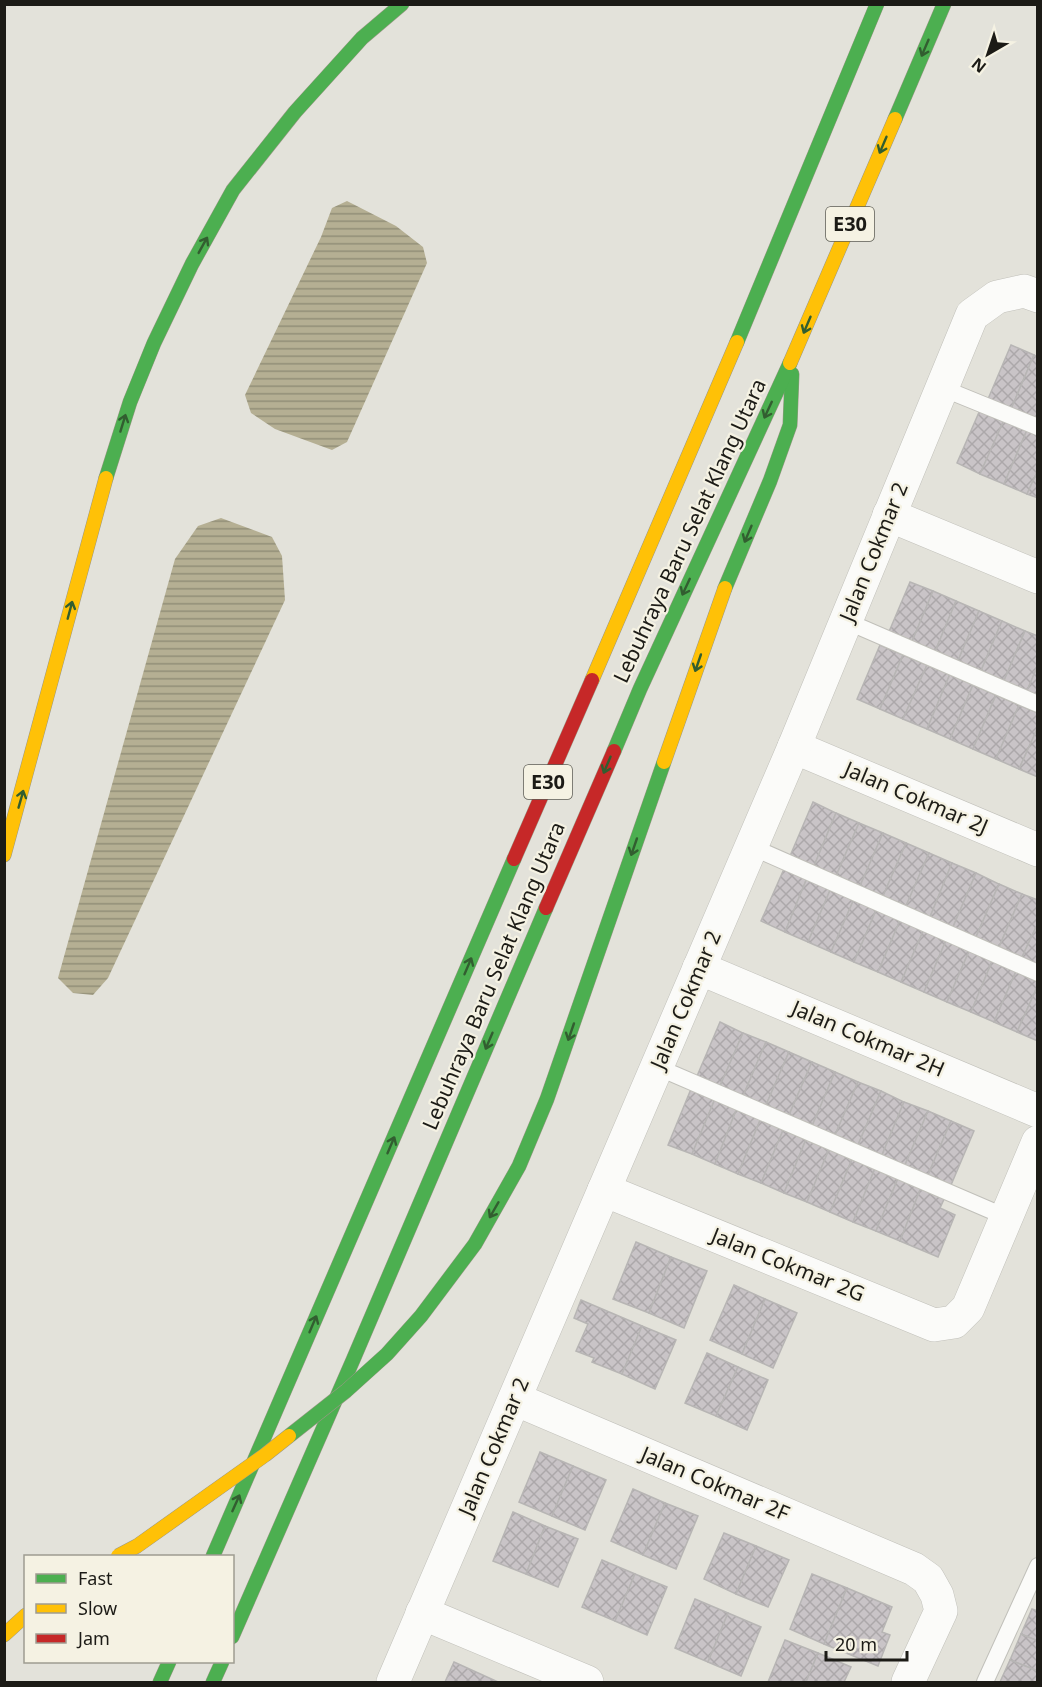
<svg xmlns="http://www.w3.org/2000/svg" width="1042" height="1687" font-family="'Noto Sans',sans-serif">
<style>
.water{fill:url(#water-rules)}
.building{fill:url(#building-cross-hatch);stroke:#b7b5b4;stroke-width:1.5}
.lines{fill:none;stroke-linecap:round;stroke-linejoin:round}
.lane-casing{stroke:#c1c0ba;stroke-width:18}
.street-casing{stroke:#c1c0ba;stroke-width:34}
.fast-casing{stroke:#9b9887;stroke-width:15}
.slow-casing{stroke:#9b9887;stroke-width:15}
.jam-casing{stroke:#9b9887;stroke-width:15}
.lane{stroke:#fbfbf9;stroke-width:16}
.street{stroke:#fbfbf9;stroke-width:33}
.fast{stroke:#4caf50;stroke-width:14}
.slow{stroke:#ffc107;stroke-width:14}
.jam{stroke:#c62828;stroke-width:14}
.fast-bridge-casing{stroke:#9b9887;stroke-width:15;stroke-linecap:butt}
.slow-bridge-casing{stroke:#9b9887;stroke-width:15;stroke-linecap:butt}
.fast-bridge{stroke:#4caf50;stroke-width:14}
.slow-bridge{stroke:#ffc107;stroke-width:14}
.oneway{stroke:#325e30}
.labels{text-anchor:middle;stroke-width:4.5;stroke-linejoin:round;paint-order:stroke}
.shield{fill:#f5f2e3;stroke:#5d5c54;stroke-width:1.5}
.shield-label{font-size:20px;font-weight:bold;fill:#1c1b16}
.street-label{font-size:21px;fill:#1c1b16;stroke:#f5f2e3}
</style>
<defs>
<pattern id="water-rules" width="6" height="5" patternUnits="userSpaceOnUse" patternTransform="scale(1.5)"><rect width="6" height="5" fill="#b5af93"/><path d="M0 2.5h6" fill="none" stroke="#928e77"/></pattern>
<pattern id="building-cross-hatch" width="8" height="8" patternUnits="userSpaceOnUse" patternTransform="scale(1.5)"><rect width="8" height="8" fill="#c9c4c7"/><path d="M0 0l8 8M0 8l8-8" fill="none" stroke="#aca8aa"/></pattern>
</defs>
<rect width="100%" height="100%" fill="#e3e2da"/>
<g class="water">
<path d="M347,201L396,226L423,247L427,263L347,442L332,450L275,429L251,413L245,395L321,237L332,208Z"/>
<path d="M221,518L272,537L282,556L285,600L108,978L93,995L73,993L58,978L175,559L198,526Z"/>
</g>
<g class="building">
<path d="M1011,345L1034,355L1011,409L988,399Z"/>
<path d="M1034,355L1038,357V412L1035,419L1011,409Z"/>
<path d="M980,410L1004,420L980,474L957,463Z"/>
<path d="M1004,420L1027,430L1004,484L980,474Z"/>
<path d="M1027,430L1038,434V470L1027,494L1004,484Z"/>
<path d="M1038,470V498L1027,494Z"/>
<path d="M910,582L933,591L911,644L888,634Z"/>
<path d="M933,591L956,601L934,654L911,644Z"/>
<path d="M956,601L979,611L957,663L934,654Z"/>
<path d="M979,611L1002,621L980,673L957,663Z"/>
<path d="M1002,621L1025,631L1003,683L980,673Z"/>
<path d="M1025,631L1038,636V665L1026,693L1003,683Z"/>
<path d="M880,645L903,655L880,709L857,699Z"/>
<path d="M903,655L927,665L903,719L880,709Z"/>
<path d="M927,665L950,674L927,729L903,719Z"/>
<path d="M1038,665V698L1026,693Z"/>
<path d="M950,674L973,685L950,739L927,729Z"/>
<path d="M973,685L996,695L973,749L950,739Z"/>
<path d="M996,695L1019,705L996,759L973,749Z"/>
<path d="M1019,705L1038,713V727L1019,769L996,759Z"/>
<path d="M1038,727V777L1019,769Z"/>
<path d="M813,802L836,813L814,866L790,856Z"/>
<path d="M836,813L859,823L836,876L814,866Z"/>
<path d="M859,823L883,833L860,886L836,876Z"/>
<path d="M883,833L906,843L883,896L860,886Z"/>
<path d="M906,843L929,853L906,906L883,896Z"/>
<path d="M929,853L952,863L930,917L906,906Z"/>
<path d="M952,863L976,873L953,927L930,917Z"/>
<path d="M784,869L807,878L785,932L761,921Z"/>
<path d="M976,873L999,884L976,937L953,927Z"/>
<path d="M807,878L831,888L808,942L785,932Z"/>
<path d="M999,884L1022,894L999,947L976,937Z"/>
<path d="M831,888L854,899L831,952L808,942Z"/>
<path d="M1022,894L1038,900V923L1022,957L999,947Z"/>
<path d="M854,899L877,908L854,962L831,952Z"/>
<path d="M877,908L901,918L878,972L854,962Z"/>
<path d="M901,918L924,929L901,982L878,972Z"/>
<path d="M1038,923V964L1022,957Z"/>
<path d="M924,929L947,938L924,992L901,982Z"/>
<path d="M947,938L970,949L947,1002L924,992Z"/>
<path d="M970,949L993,959L971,1012L947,1002Z"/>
<path d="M993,959L1017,969L994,1022L971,1012Z"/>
<path d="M1017,969L1038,978V985L1017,1032L994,1022Z"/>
<path d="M1038,985V1041L1017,1032Z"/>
<path d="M720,1022L743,1033L720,1086L697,1076Z"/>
<path d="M743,1033L766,1042L743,1096L720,1086Z"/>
<path d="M766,1042L789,1052L766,1105L743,1096Z"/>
<path d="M789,1052L812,1062L789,1115L766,1105Z"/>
<path d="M812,1062L835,1072L812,1126L789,1115Z"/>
<path d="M835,1072L858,1082L835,1135L812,1126Z"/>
<path d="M858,1082L881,1091L858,1145L835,1135Z"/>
<path d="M691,1089L715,1099L692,1154L668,1145Z"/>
<path d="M881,1091L904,1102L882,1155L858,1145Z"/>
<path d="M715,1099L737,1108L715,1164L692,1154Z"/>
<path d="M904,1102L928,1111L905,1165L882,1155Z"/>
<path d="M737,1108L761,1118L738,1174L715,1164Z"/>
<path d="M928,1111L951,1121L928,1175L905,1165Z"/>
<path d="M761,1118L784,1128L761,1183L738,1174Z"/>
<path d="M951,1121L974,1131L951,1185L928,1175Z"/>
<path d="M784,1128L807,1137L784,1193L761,1183Z"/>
<path d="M807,1137L830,1147L807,1202L784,1193Z"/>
<path d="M830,1147L853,1157L830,1212L807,1202Z"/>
<path d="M853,1157L876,1166L853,1222L830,1212Z"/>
<path d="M876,1166L899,1176L876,1231L853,1222Z"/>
<path d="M899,1176L922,1185L900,1241L876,1231Z"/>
<path d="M922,1185L946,1195L940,1208L955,1215L938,1257L900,1241Z"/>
<path d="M636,1242L671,1257L649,1313L613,1299Z"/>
<path d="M671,1257L707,1271L684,1328L649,1313Z"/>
<path d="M734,1285L765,1299L742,1354L710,1340Z"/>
<path d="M765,1299L797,1313L773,1368L742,1354Z"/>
<path d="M581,1300L642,1326L622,1374L592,1362L594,1358L576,1351L588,1324L574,1318Z"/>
<path d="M642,1326L676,1340L655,1389L622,1374Z"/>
<path d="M707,1353L738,1367L716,1416L685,1403Z"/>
<path d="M738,1367L768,1380L747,1430L716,1416Z"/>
<path d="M540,1452L573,1466L552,1516L519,1502Z"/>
<path d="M573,1466L606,1480L585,1530L552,1516Z"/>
<path d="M633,1489L665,1503L643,1555L611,1541Z"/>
<path d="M665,1503L698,1516L676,1569L643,1555Z"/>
<path d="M513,1512L545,1526L526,1574L493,1561Z"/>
<path d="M545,1526L578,1539L558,1587L526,1574Z"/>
<path d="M724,1533L756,1546L736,1594L704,1579Z"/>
<path d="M756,1546L789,1560L768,1607L736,1594Z"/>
<path d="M602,1560L635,1574L615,1621L582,1607Z"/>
<path d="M635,1574L667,1587L647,1635L615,1621Z"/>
<path d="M812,1574L847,1588L824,1644L790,1629Z"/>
<path d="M847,1588L892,1607L882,1632L890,1635L878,1666L824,1644Z"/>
<path d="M695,1599L728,1613L708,1662L675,1648Z"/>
<path d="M1032,1609L1038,1611V1641L1021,1634Z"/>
<path d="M728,1613L761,1627L741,1676L708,1662Z"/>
<path d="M1021,1634L1038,1641V1671L1010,1660Z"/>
<path d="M785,1640L818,1653L806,1682H768Z"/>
<path d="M818,1653L851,1667L844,1682H806Z"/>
<path d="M1010,1660L1038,1671V1682H1000Z"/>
<path d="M454,1662L498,1682H445Z"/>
</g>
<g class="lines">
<g class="lane-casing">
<g id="lane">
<path d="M942,388L1038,427"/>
<path d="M846,621L1038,704"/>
<path d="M752,847L1038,973"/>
<path d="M657,1067L1006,1217"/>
<path d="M985,1682L1038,1566"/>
</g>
</g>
<g class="street-casing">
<g id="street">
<path d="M889,515L1038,577"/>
<path d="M794,747L1038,850"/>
<path d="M699,968L1038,1111"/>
<path d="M604,1190L934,1325L954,1322L968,1308L1038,1142"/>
<path d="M515,1399L914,1569L928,1579L937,1595L941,1611L908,1682"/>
<path d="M422,1613L587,1682"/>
<path d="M393,1682L794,747L972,315L997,297L1024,291L1038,296"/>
</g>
</g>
<g class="fast-casing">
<g id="fast">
<path d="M895,119L944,4"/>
<path d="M737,342L877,4"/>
<path d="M106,478L130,402L154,343L192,264L233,190L295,112L362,38L402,4"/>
<path d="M725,588L770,481L790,425L792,374"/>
<path d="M614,751L640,689L790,363"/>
<path d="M213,1556L514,859"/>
<path d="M232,1637L353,1360L546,908"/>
<path d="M160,1682L169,1662"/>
<path d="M213,1682L222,1662"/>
</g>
</g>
<g class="slow-casing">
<g id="slow">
<path d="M790,363L895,119"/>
<path d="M592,680L737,342"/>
<path d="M4,855L106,478"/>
<path d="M4,1635L26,1615"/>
</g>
</g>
<g class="jam-casing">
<g id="jam">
<path d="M514,859L592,680"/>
<path d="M546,908L614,751"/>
</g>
</g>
<use href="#lane" class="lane"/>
<use href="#street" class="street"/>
<use href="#fast" class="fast"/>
<use href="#slow" class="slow"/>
<use href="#jam" class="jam"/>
<g class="fast-bridge-casing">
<path id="fast-bridge" d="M289,1436L346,1391L387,1354L421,1316L475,1244L519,1166L547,1099L664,762"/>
</g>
<g class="slow-bridge-casing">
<g id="slow-bridge">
<path d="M664,762L725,588"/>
<path d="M118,1556L137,1546L265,1455L289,1436"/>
</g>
</g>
<use href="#fast-bridge" class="fast-bridge"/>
<use href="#slow-bridge" class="slow-bridge"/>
</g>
<defs><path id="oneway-shaft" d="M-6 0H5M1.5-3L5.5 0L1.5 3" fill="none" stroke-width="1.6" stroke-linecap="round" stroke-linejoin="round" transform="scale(1.5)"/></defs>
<g class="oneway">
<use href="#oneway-shaft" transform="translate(925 48) rotate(113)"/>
<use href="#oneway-shaft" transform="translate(883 145) rotate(113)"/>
<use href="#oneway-shaft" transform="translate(203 245) rotate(-61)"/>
<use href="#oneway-shaft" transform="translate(807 325) rotate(113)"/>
<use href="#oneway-shaft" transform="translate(768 410) rotate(115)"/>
<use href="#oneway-shaft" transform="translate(123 423) rotate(-73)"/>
<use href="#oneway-shaft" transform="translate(748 534) rotate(113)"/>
<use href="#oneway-shaft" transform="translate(686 587) rotate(115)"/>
<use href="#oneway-shaft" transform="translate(70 610) rotate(-75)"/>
<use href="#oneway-shaft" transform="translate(698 663) rotate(109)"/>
<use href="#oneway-shaft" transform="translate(607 765) rotate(113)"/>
<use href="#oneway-shaft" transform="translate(21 799) rotate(-74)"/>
<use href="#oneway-shaft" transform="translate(634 847) rotate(109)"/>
<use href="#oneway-shaft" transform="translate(468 966) rotate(-67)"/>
<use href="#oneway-shaft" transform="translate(571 1032) rotate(109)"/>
<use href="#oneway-shaft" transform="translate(489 1041) rotate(113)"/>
<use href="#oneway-shaft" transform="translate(391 1145) rotate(-67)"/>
<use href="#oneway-shaft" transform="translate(494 1210) rotate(120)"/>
<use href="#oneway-shaft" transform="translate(313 1324) rotate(-67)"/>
<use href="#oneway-shaft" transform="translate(236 1503) rotate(-66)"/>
</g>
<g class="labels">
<g class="shield">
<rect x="826" y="207" width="48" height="34" rx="4.5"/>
<rect x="524" y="765" width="48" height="34" rx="4.5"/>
</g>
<g class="shield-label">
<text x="850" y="231">E30</text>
<text x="548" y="789">E30</text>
</g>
<g class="street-label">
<text transform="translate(690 531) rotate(-65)" y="7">Lebuhraya Baru Selat Klang Utara</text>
<text transform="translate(874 552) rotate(-68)" y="7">Jalan Cokmar 2</text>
<text transform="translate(916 798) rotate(23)" y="7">Jalan Cokmar 2J</text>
<text transform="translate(494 976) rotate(-67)" y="7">Lebuhraya Baru Selat Klang Utara</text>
<text transform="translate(686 1000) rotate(-67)" y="7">Jalan Cokmar 2</text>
<text transform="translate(868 1039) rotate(23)" y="7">Jalan Cokmar 2H</text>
<text transform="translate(788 1265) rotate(22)" y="7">Jalan Cokmar 2G</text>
<text transform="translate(494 1447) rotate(-67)" y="7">Jalan Cokmar 2</text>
<text transform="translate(715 1484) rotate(23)" y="7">Jalan Cokmar 2F</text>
</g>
</g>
<rect width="1042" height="1687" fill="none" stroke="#1c1b16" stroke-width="12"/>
<rect x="24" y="1555" width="210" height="108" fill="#f5f2e3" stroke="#9e9c91" stroke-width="1.5"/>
<rect x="36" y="1574" width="30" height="9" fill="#4caf50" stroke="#9e9c91" stroke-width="1.5"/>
<text x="78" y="1585" font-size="18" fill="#1c1b16">Fast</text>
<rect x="36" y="1604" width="30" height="9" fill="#ffc107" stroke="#9e9c91" stroke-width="1.5"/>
<text x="78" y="1615" font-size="18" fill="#1c1b16">Slow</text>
<rect x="36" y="1634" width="30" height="9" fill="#c62828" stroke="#9e9c91" stroke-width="1.5"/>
<text x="78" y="1645" font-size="18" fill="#1c1b16">Jam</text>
<g transform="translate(988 54) rotate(219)" stroke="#f5f2e3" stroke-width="4.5" paint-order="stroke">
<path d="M0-4.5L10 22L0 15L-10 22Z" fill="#1c1b16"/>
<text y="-9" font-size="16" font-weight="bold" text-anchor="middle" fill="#1c1b16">N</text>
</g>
<path d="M826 1651v9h81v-9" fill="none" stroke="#1c1b16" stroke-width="3"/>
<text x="835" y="1651" font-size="18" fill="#1c1b16" stroke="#f5f2e3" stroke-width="4.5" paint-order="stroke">20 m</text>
</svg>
